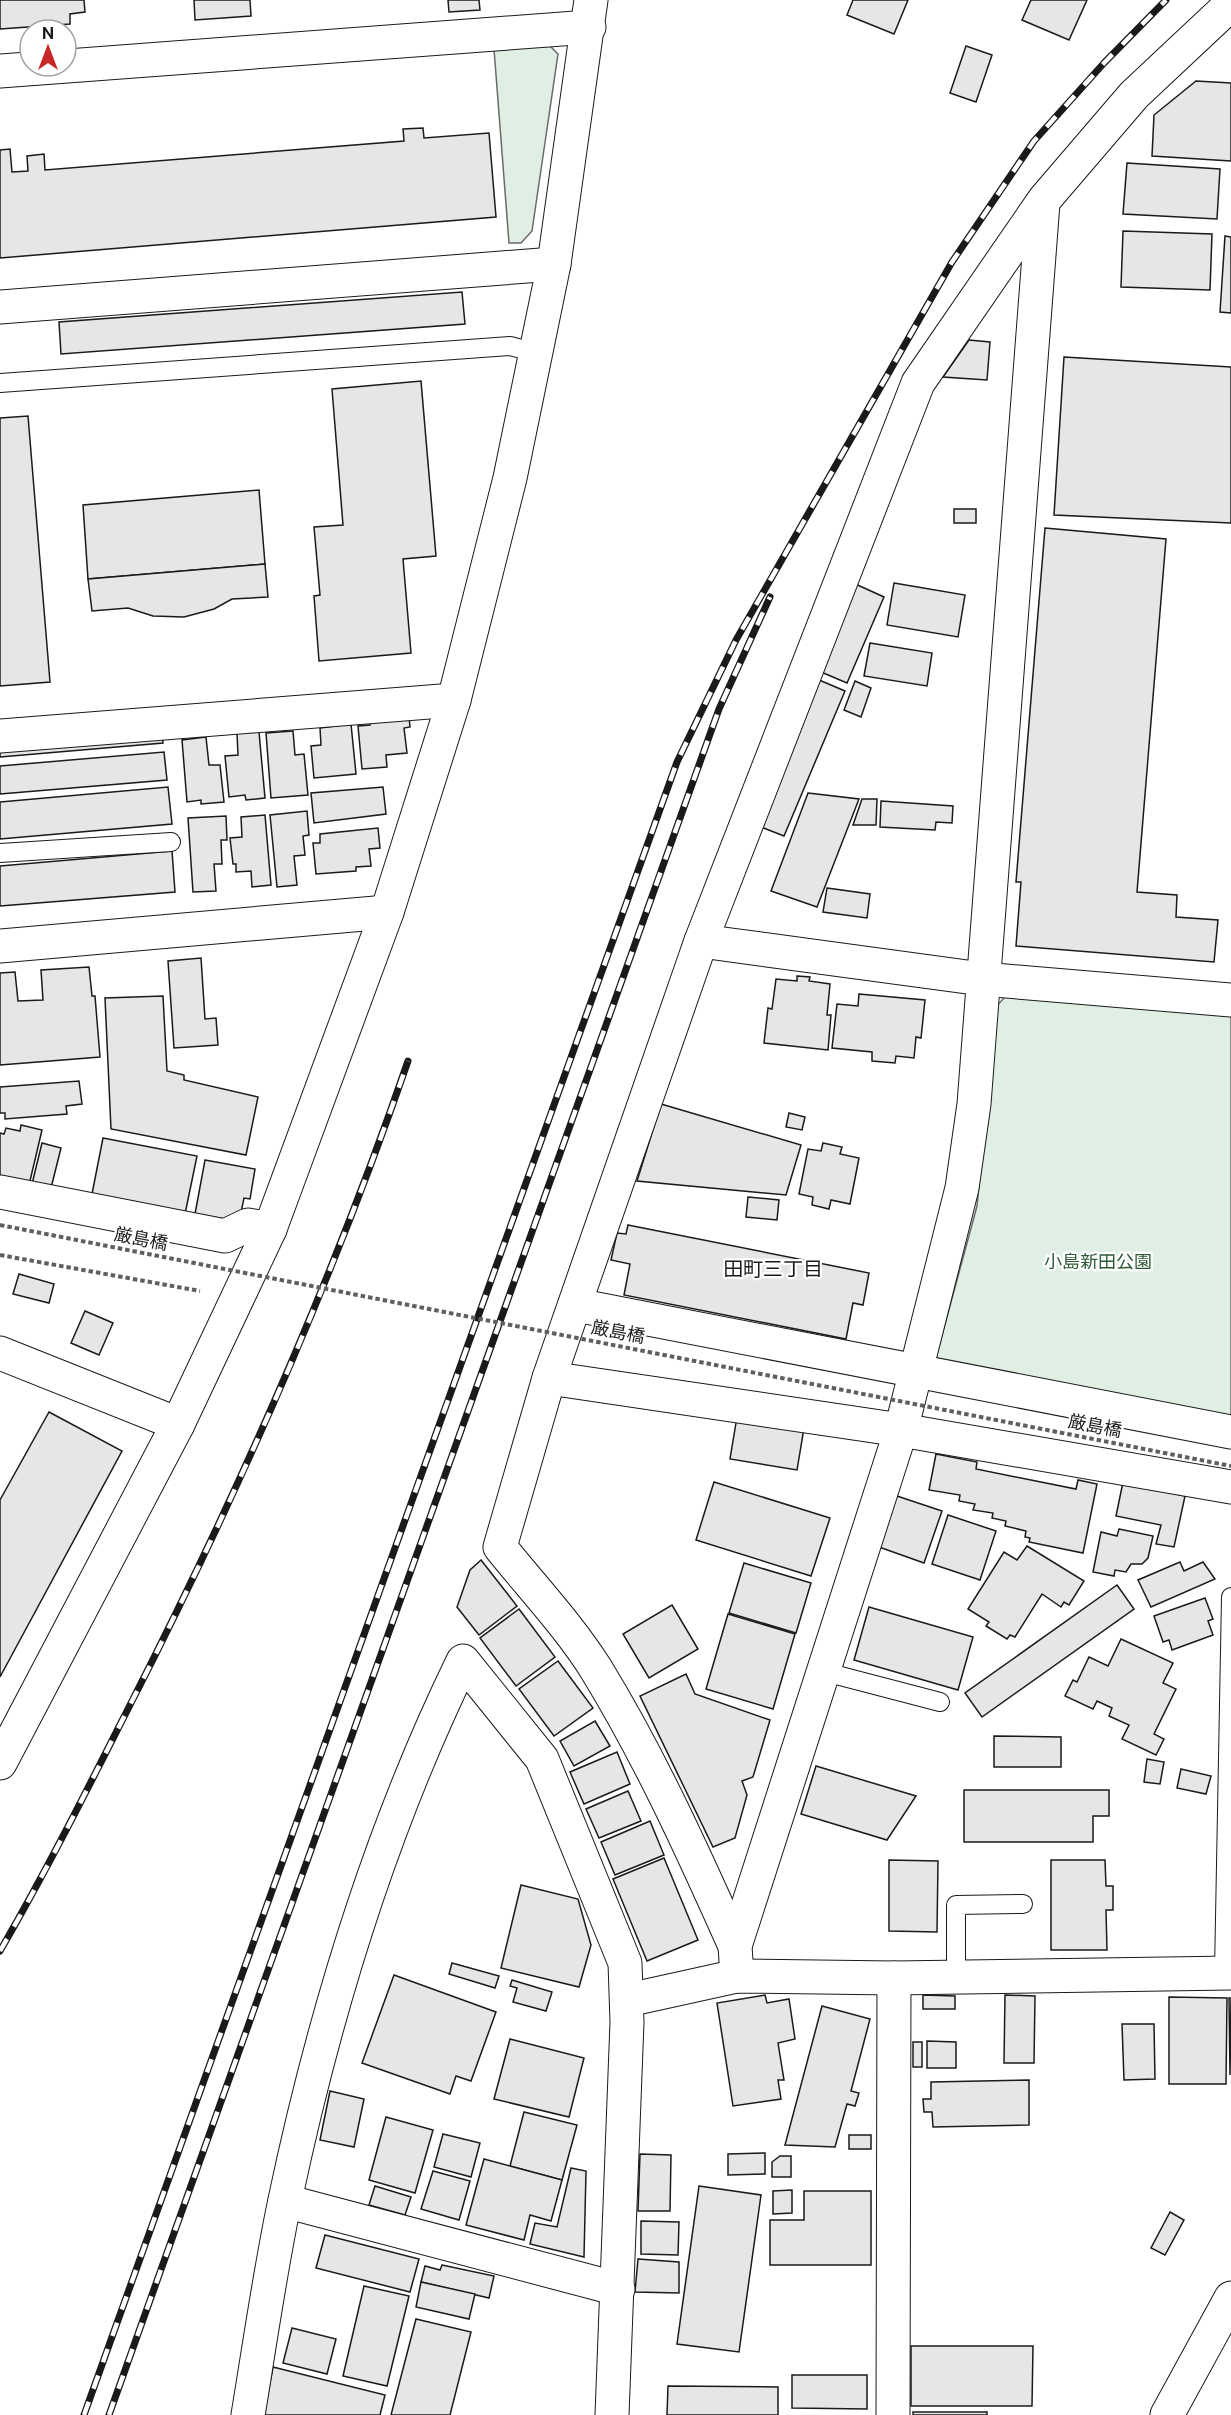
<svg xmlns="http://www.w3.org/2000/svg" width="1231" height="2415" font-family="'Public Sans','Noto Sans JP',sans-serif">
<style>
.green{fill:#e0efe3;stroke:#6a6a6a;stroke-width:1.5}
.building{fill:#e6e6e6;stroke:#1a1a1a;stroke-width:1.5}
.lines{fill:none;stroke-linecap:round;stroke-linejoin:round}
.lane-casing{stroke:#1a1a1a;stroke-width:20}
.street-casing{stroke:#1a1a1a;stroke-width:35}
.secondary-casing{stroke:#1a1a1a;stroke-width:35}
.path{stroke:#5f5f5f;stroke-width:4;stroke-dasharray:4.5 3;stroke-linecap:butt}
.lane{stroke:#fff;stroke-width:18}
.street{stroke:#fff;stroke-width:33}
.secondary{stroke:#fff;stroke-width:33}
.rail-casing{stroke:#1a1a1a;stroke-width:7}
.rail{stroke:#fff;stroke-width:4.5;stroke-dasharray:14;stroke-linecap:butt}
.path-bridge{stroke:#5f5f5f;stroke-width:4;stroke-dasharray:4.5 3;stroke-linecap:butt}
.labels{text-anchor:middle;stroke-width:4.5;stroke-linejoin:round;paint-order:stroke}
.street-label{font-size:18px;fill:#1a1a1a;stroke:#fff}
.park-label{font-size:18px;fill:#2b5a34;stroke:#fff}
.neighbourhood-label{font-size:20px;fill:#1a1a1a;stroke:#fff}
</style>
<rect width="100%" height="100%" fill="#fff"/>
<g class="green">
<path d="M548,44L558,54L532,231L521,243H509L494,49Z"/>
<path d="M1011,990L1231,1015V1420L934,1365L977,1206L995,1008Z"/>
</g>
<g class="building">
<path d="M0,0H84L85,12L70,14V24L0,29Z"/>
<path d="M194,0H250L251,16L195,20Z"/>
<path d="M448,0H479L480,10L449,12Z"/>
<path d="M853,0H908L894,34L847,15Z"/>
<path d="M1031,0H1087L1069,40L1022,20Z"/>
<path d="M966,46L992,55L976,102L950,93Z"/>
<path d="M1196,81L1231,83V161L1152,156L1154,115Z"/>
<path d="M423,128L424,138L489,133L496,217L0,258V150L10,149L12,172L28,171L27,156L44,154L45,170L404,141L403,129Z"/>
<path d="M1127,163L1220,169L1217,219L1123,214Z"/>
<path d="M1123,231L1212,234L1210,290L1121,287Z"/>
<path d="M1225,236L1231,237V313L1220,312Z"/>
<path d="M462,292L465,324L61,354L59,322Z"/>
<path d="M969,340L990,342L987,380L943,377Z"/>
<path d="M1064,357L1231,367V523L1054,515Z"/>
<path d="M421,381L436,556L403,559L411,653L319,661L314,596L320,595L314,527L343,525L332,389Z"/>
<path d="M28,416L50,682L0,686V418Z"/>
<path d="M259,490L265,564L88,579L83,505Z"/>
<rect x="954" y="509" width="22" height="14"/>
<path d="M1045,528L1166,539L1137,892L1177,895L1176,917L1218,920L1214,962L1016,946L1021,882H1016Z"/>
<path d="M265,564L268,597L232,599L214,609L184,617L153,616L128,608L92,611L88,579Z"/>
<path d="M851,582L884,597L847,683L814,669Z"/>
<path d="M894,583L965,595L958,637L887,625Z"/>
<path d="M870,643L932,653L927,686L864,676Z"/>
<path d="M812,677L845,691L784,836L751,823Z"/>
<path d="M855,681L871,688L861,717L844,710Z"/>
<path d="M409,717L410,727L404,728L407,753L386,755L387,767L362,769L358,726L370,725V720Z"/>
<path d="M351,724L356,774L314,778L311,746L321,745L320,728Z"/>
<path d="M293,731L295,755L304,754L308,795L271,798L266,733Z"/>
<path d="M259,732L265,798L246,800L245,795L229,797L225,756L238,755L237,733Z"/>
<path d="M162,733L163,743L0,757V747Z"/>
<path d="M206,737L209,765H220L224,802L201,804V800L187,802L182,740Z"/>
<path d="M164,752L167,780L0,794V766Z"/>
<path d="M168,787L172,824L0,839V802Z"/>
<path d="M383,787L386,814L314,823L311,793Z"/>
<path d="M808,793L859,799L817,907L771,891Z"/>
<path d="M862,799H877L876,825H853Z"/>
<path d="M881,801L953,806L952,823L936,822L935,830L880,827Z"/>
<path d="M307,811L309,835L303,836L305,855L294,856L297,885L277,887L270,815Z"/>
<path d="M265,815L271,885L252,887L251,871L236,872V864H233L230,838L242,837L241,817Z"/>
<path d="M226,816L227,840H221L222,864H214L216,891L193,892L188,818Z"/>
<path d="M378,828L380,848L369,849L371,866L356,867V871L316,874L313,843H320V834Z"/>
<path d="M172,851L175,892L0,906V866Z"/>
<path d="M827,888L870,894L867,918L823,912Z"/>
<path d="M201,958L205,1019L216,1018L218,1045L174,1048L168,961Z"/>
<path d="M89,967L92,996H95L100,1057L0,1065V973L15,972L18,1001L43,1000L41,970Z"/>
<path d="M797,976L810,977L809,981L830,984L827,1015H831L828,1050L764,1043L768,1008L772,1009L776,979L797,981Z"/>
<path d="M859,994L925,1000L921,1038L916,1037L914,1058L896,1056L895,1063L872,1061V1052L832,1048L837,1004L858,1006Z"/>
<path d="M163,996L167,1071L184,1075V1080L258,1097L246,1155L111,1129L105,998Z"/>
<path d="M79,1081L82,1104L66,1106L67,1114L5,1119V1113H0V1087Z"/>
<path d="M661,1104L801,1145L786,1195L637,1181Z"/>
<path d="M789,1113L805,1117L802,1130L786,1127Z"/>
<path d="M21,1125L42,1130L29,1185L0,1178V1133L4,1134L6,1128L20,1131Z"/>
<path d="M103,1138L197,1156L185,1214L92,1194Z"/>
<path d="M42,1143L61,1148L51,1188L32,1184Z"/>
<path d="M823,1143L842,1147L840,1154L859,1158L850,1204L831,1200L829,1209L812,1205L813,1197L799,1194L808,1149L821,1151Z"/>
<path d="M205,1160L255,1169L250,1199L244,1198L240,1217L231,1220L195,1214Z"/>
<path d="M748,1197L779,1200L777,1220L746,1217Z"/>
<path d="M628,1225L869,1273L863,1305L853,1303L846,1339L624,1295L630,1264L611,1260L617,1233L626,1234Z"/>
<path d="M19,1274L54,1284L49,1303L13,1294Z"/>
<path d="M85,1311L113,1323L99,1355L71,1343Z"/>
<path d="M49,1412L122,1451L0,1677V1500Z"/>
<path d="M737,1417L804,1428L797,1470L730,1459Z"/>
<path d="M936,1454L977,1462L976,1469L1076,1489L1078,1480L1097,1484L1083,1553L1029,1542L1030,1538L1025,1537L1026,1531L1005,1526L1006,1521L992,1518L993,1513L973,1510L975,1504L959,1501L960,1495L929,1490Z"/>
<path d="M714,1482L830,1518L811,1576L696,1540Z"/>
<path d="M1123,1482L1185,1496L1174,1547L1156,1544L1161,1525L1116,1516Z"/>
<path d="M897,1496L942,1511L924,1563L879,1547Z"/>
<path d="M948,1515L996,1531L980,1580L932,1564Z"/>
<path d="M1119,1529L1153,1536L1148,1558L1142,1564H1131L1126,1572L1115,1570L1114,1576L1093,1572L1101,1532L1117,1536Z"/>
<path d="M1027,1546L1084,1581L1069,1605L1064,1602L1061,1607L1042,1594L1015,1637L1010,1635L1007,1639L986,1626L989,1622L968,1609L1004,1552L1017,1560Z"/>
<path d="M481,1560L517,1606L479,1635L457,1607L470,1570Z"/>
<path d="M1180,1562L1184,1571L1203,1562L1215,1579L1151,1607L1138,1580Z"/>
<path d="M744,1563L811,1583L796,1633L729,1613Z"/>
<path d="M1117,1585L1134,1609L982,1717L965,1693Z"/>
<path d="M1205,1598L1213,1619L1208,1621L1213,1635L1172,1650L1169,1640L1163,1642L1154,1616Z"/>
<path d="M672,1605L698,1649L649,1678L623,1634Z"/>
<path d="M869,1607L973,1637L958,1690L854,1660Z"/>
<path d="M519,1609L555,1657L516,1686L480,1638Z"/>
<path d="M728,1614L795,1634L773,1709L706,1689Z"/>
<path d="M1121,1639L1173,1663L1163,1683L1176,1689L1154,1734L1164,1739L1156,1755L1122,1739L1129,1725L1109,1716L1112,1708L1097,1701L1093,1709L1065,1696L1073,1680L1077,1682L1089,1657L1108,1666Z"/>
<path d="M558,1661L593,1708L554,1736L519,1689Z"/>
<path d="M686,1674L695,1694L770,1720L753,1777L742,1781L747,1795L735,1838L713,1847L640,1696Z"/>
<path d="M595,1721L610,1746L574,1766L560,1741Z"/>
<path d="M994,1736L1061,1737V1767H994Z"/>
<path d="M617,1752L630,1784L584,1804L570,1772Z"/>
<path d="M1147,1759L1164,1762L1160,1784L1144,1782Z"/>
<path d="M816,1766L916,1796L887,1840L801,1814Z"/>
<path d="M1181,1769L1211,1776L1206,1794L1177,1788Z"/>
<path d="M964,1790H1109V1816H1093V1842H964Z"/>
<path d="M628,1791L641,1821L599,1838L586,1809Z"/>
<path d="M650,1821L664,1855L615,1875L601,1842Z"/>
<path d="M664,1858L698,1940L647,1961L613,1879Z"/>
<path d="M889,1860L938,1861L937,1932L889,1931Z"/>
<path d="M1051,1860H1105L1106,1886H1113V1910H1106L1107,1950H1051Z"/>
<path d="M521,1885L578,1899L591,1945L579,1987L501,1968Z"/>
<path d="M452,1963L499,1976L495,1988L449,1974Z"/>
<path d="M394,1975L496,2012L471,2081L456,2076L450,2094L362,2063Z"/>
<path d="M512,1980L552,1992L546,2011L513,2002L517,1988L510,1986Z"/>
<path d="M765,1995L767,2003L789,1999L795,2039L778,2043L784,2080H778L781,2099L733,2106L717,2003Z"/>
<path d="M923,1995L955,1996V2009H923Z"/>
<path d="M1005,1995L1035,1996L1034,2063H1004Z"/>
<path d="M1169,1997L1227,1998L1226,2084H1169Z"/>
<path d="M1229,1998H1231L1230,2075Z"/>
<path d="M822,2006L870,2019L851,2091L859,2093L855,2106L847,2104L835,2147L785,2145Z"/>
<path d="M1122,2024H1154L1155,2079L1124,2080Z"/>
<path d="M510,2039L584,2058L569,2117L494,2099Z"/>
<path d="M927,2041L956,2042V2068H927Z"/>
<rect x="913" y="2042" width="9" height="25"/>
<path d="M1029,2080V2125L933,2127L932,2112H924L923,2099H931V2082Z"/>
<path d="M330,2091L364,2099L354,2147L320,2140Z"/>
<path d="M524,2112L577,2125L562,2180L510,2166Z"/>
<path d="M386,2117L433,2130L415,2193L369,2180Z"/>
<path d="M443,2134L480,2143L471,2177L434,2167Z"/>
<rect x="849" y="2135" width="22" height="14"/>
<path d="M765,2153V2174L728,2175V2154Z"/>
<path d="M640,2154L671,2155L670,2211H638Z"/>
<path d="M780,2156H791V2177H772V2162Z"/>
<path d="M484,2159L562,2180L551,2221L530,2215L524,2240L466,2225Z"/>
<path d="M571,2168L586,2171L584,2257L530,2244L535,2223L557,2227Z"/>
<path d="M433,2171L470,2181L459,2220L421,2209Z"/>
<path d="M375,2186L411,2197L405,2215L369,2205Z"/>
<path d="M699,2186L761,2195L739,2352L677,2344Z"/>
<path d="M792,2190V2213L773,2214V2191Z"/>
<path d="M804,2191H871V2265H770V2220H804Z"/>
<path d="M1170,2212L1184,2220L1165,2255L1151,2248Z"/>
<path d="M641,2221L679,2222L678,2255L641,2254Z"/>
<path d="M325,2235L419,2259L410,2292L316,2268Z"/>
<path d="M638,2259L679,2262V2293L635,2292Z"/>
<path d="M442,2265L494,2276L489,2298L421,2282L425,2266L440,2270Z"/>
<path d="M421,2282L475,2294L469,2319L416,2307Z"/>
<path d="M364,2286L409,2296L387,2386L343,2376Z"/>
<path d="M416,2319L471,2332L450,2415H391Z"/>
<path d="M292,2328L336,2339L327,2374L283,2363Z"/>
<path d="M911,2346H1033L1032,2406H911Z"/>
<path d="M273,2367L385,2395L380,2415H264Z"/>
<path d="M792,2375H867V2409L792,2408Z"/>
<path d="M668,2386L778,2387V2415H667Z"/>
<rect x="913" y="2412" width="74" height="3"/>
</g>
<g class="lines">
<g class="lane-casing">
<g id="lane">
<path d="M0,383L510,346L536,353"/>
<path d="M0,853L171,842"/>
<path d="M825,1672L940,1702"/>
<path d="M1224,1972L1231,1597"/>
<path d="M956,1977V1905L1023,1904"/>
</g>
</g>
<g class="street-casing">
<g id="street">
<path d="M0,71L589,27"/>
<path d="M0,307L554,264"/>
<path d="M0,736L454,700"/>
<path d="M701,941L982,979L1231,1000"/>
<path d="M0,946L387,912"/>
<path d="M0,1192L225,1236L248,1225L270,1229"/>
<path d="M576,1305L1231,1432"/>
<path d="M0,1353L178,1424"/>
<path d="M549,1378L901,1430L1231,1487"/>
<path d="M0,1763L178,1424L270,1229L387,912L454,700L510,478L554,264L591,0"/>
<path d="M735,1946C693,1852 650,1757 596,1669C569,1626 532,1587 500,1547L549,1378L701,941L918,383L1044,200L1134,95L1231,4"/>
<path d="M737,1976L735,1946L901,1430L962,1188L974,1104L1043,203"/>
<path d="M628,2000L737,1976L894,1978L1231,1973"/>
<path d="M285,2201L618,2289"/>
<path d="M248,2415C260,2343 270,2271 285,2200C324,2015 380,1831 463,1661L542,1759L625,1963L627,2022L612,2415"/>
<path d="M893,2415L894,1978"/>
</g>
</g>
<g class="secondary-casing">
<path id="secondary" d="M1167,2415L1231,2298"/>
</g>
<path class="path" d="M0,1255L200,1291"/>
<use href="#lane" class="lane"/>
<use href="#street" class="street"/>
<use href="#secondary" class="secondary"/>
<g class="rail-casing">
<g id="rail">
<path d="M0,1951C47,1870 89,1786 131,1703C237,1495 332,1282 408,1061"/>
<path d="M84,2415L677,762L736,640L952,262L1034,141L1104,63L1166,0"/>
<path d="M109,2415L719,709L770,597"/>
</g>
</g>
<use href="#rail" class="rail"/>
<path class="path-bridge" d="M0,1225L1231,1466"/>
</g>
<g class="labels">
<g class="street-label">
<text transform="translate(141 1239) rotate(11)" y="6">厳島橋</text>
<text transform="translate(618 1332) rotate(11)" y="6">厳島橋</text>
<text transform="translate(1095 1426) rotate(11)" y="6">厳島橋</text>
</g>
<g class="park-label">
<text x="1098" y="1268">小島新田公園</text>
</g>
<g class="neighbourhood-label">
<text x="773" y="1276">田町三丁目</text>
</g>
</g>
<g transform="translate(48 48)"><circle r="28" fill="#ffffff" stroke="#a3a3a3" stroke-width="1.5"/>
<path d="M0-4.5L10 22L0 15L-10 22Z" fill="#c62828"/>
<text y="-9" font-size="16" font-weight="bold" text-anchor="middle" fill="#1a1a1a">N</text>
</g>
</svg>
